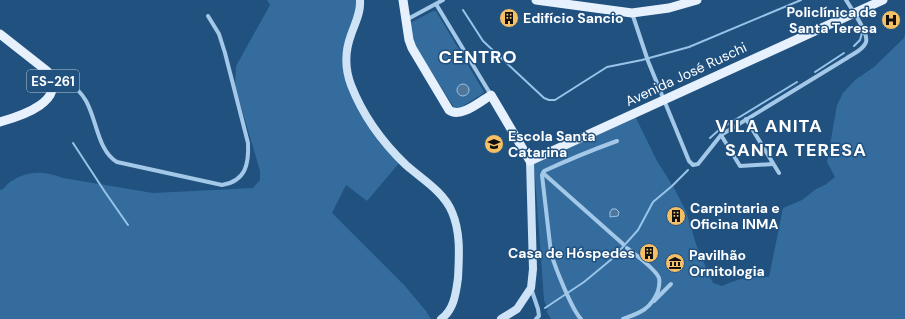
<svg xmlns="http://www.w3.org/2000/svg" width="905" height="319" font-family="'DM Sans',sans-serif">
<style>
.green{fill:#336c9d}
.water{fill:#527697;stroke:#98c4e9}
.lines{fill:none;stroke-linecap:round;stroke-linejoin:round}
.stream{stroke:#98c4e9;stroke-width:2}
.street{stroke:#a4c8e7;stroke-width:4}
.secondary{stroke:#cfe3f6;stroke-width:8}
.primary{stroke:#e6f1fd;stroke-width:9}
.labels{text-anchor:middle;stroke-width:3;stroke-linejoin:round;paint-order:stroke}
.shield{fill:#20517f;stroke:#bccbd9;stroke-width:1}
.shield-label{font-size:13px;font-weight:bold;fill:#fff}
.poi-label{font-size:14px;font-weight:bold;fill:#fff;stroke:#20517f;text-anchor:start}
.street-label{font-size:14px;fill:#fff;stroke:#20517f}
.district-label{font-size:18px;font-weight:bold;letter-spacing:1px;fill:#fff;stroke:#20517f}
</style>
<rect width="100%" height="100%" fill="#20517f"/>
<g class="green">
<path d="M267,0H359L346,41L350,88L362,116L400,162L367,201L346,185L332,213L405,286L426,311L431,319H0V190C5,189 6,185 10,182C28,170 44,171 63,178L153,193L253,188L260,180V171L235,86L236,66L270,5Z"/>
<path d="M433,11H436L484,92L482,94L458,109H455L413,43L410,23Z"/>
<path d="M905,33V319H551L546,311L548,310L544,300L534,163L635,116L657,161L674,188L686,211L697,247L713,283L722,286C738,279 750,276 769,277L783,208L802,200L816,189L825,185L835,177L827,162L837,105L843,93L855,80L874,67L904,38Z"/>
</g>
<g class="water">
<circle cx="463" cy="90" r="6"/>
<path d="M612,209H616L619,212L618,216L610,217V212Z"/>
</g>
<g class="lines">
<g class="stream">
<path d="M463,10L483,41L544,98L549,100H555L607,67L642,60L689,47L801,0"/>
<path d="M854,46L860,40L862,33"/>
<path d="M815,72L844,53"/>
<path d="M710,138L720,129L797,82"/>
<path d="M73,143L105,192L128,225"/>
<path d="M545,308L584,282L613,258L638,230L653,202L672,186L688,170"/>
</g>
<g class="street">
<path d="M436,4L491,95"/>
<path d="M632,13L648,61L689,161L693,165L698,164L721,135L847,58C853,54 864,49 866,42C869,33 851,8 846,0"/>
<path d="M406,20L443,0"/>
<path d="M53,83C58,84 64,84 69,85C99,97 91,147 117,162L222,185C246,181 249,164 248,143L225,53L219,34L208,16"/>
<path d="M746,119L779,173"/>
<path d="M721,135L740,166L773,164"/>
<path d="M543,173L623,244"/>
<path d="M531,288L538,309L539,316L536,319"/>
<path d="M654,301L671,284"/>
<path d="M581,319C572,310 555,267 551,253L542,175L544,171C568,160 592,150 617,141"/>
<path d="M623,319C640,313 651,309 658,291C659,287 660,282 659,278C656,270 635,254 627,248"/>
</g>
<g class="secondary">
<path d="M360,0C361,13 355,23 351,35C345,51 345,69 351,85C363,116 382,142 406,165C422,179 444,192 452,212C461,233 459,257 458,278C456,293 454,310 441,319"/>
<path d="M501,319L517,309L531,288L533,269L530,161"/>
</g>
<g class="primary">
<path d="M403,0L409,40L412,48L449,110C460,119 481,101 491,95L530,161L883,0"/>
<path d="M536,0L632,13L669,8L697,0"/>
<path d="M0,34L47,71C69,101 21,116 0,122"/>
</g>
</g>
<defs>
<g id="building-disc" transform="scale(1)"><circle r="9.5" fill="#f5bf65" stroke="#20517f"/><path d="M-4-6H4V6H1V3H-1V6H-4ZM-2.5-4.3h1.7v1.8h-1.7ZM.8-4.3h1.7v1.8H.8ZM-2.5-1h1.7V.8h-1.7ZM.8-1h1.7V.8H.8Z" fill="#111"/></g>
<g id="hospital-disc" transform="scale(1)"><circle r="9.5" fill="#f5bf65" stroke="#20517f"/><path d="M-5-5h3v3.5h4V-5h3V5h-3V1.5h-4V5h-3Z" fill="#111"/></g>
<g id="school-disc" transform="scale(1)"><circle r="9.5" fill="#f5bf65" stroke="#20517f"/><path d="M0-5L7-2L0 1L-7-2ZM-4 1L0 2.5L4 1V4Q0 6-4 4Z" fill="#111"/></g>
<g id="museum-disc" transform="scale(1)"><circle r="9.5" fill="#f5bf65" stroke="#20517f"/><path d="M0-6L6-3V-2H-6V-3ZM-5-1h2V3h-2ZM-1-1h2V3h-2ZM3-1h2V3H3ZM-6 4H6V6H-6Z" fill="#111"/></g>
</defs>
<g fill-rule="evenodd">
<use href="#building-disc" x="509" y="18"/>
<use href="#hospital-disc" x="891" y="20"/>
<use href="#school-disc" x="494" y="144"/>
<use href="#building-disc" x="676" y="216"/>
<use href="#building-disc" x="649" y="253"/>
<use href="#museum-disc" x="675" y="263"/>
</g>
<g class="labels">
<rect class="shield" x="27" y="70" width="52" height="22" rx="3"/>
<g class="shield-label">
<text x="53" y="86">ES-261</text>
</g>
<g class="poi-label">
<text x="877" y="17" text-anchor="end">Policlínica de<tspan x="877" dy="16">Santa Teresa</tspan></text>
<text x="523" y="23">Edifício Sancio</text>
<text x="508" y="141">Escola Santa<tspan x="508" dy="16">Catarina</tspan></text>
<text x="690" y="213">Carpintaria e<tspan x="690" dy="16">Oficina INMA</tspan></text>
<text x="635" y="258" text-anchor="end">Casa de Hóspedes</text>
<text x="689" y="260">Pavilhão<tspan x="689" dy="16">Ornitologia</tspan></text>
</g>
<g class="street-label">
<text transform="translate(686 74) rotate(-25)" y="5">Avenida José Ruschi</text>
</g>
<g class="district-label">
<text x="478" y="63">CENTRO</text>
<text x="769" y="132">VILA ANITA</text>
<text x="796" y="156">SANTA TERESA</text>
</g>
</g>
</svg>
